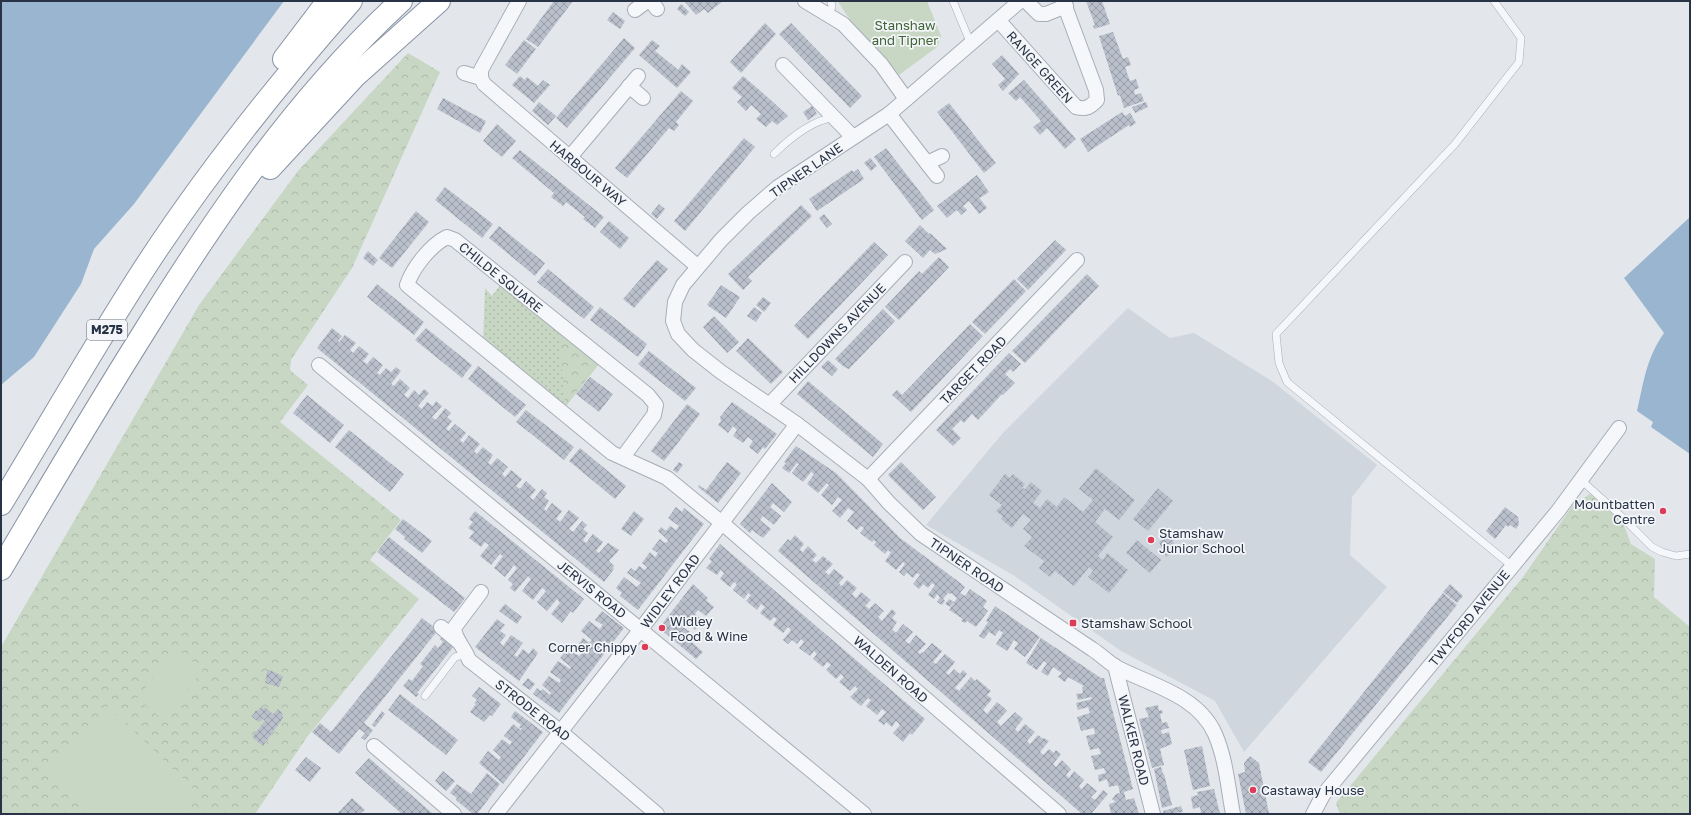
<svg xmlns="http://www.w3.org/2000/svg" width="1691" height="815" font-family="'Golos Text',sans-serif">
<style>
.built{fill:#d0d6de}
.grass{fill:url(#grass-dots)}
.forest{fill:url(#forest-crowns)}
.garden{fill:#c8d7c3}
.water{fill:#9ab5cf}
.building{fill:url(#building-cross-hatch)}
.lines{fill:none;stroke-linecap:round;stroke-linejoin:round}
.lane-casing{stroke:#a7aeb7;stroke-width:8}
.street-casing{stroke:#a7aeb7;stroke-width:16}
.highway-casing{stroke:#8894a5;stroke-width:24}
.lane{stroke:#f6f7fa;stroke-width:7}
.street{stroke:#f6f7fa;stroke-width:14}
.highway{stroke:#fff;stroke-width:22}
.poi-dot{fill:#dd3c58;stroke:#f3f5f9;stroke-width:1.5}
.labels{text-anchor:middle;stroke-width:3.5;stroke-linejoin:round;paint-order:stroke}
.shield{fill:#f3f5f9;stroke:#656e7c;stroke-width:1}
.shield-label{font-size:12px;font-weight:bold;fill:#283446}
.park-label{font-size:13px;fill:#3e6434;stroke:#f3f5f9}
.street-label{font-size:13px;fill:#283446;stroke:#f3f5f9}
.poi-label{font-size:13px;fill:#283446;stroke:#f3f5f9;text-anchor:start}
</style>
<defs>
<pattern id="grass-dots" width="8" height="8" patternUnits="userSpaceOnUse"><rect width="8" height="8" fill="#c8d7c3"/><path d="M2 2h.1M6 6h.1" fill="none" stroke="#acb9a9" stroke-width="1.8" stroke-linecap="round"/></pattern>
<pattern id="forest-crowns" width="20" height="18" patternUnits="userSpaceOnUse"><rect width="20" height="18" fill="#c8d7c3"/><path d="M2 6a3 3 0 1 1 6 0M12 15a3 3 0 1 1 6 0" fill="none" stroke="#acb9a9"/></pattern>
<pattern id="building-cross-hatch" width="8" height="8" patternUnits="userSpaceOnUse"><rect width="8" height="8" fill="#b9c0cb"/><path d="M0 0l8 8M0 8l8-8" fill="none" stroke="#969da7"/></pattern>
</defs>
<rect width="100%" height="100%" fill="#e3e7ec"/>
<path class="built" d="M1128,308L1170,338L1194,333L1272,381L1377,465L1352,497L1350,555L1387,587L1244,752L1215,701L1121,651L1013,575L926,525L1002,434Z"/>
<path class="grass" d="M500,285L598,365L566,406L483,340L485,288L492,296Z"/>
<g class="forest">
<path d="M408,53L440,72L352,268L291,360L290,370L308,385L280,422L401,520L370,560L419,599L307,737L255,814H1V647L199,305L298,171Z"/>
<path d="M558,332L598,365L566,406Z"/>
<path d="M1590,494L1622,520L1631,544L1655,559L1654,597L1690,627V814H1340L1336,803L1523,577L1573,505Z"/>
</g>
<g class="garden">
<path d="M838,1H927L941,36L937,47L899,75C880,49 853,29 838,1Z"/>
<path d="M177,649L203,670L163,720L137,698Z"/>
<path d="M108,706L201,796L184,814H92L47,769Z"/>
</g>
<g class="water">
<path d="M1,1H284L134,204L94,249L81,284L34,357L1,385Z"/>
<path d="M1690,217V454L1651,427L1653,422L1637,411C1644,381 1646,359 1664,333L1624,278Z"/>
</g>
<g class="building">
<path d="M554,1H573L538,47L526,39Z"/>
<path d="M684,1H723L708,13L704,9L696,15Z"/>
<path d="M1086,1H1102L1110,24L1094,29L1093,26L1095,25Z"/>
<path d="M681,4L689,12L685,16L677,9Z"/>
<path d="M613,12L625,21L620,29L607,20Z"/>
<path d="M765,23L776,34L741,73L730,62Z"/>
<path d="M791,23L862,96L850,108L779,34Z"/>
<path d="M1113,32L1123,59L1128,57L1131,65L1125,67L1130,81L1136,79L1139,88L1134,90L1135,95L1141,93L1144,101L1124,108L1120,95L1118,96L1099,36Z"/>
<path d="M624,38L635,48L567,128L556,118Z"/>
<path d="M524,40L536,49L517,74L505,65Z"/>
<path d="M652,40L660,46L655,51L675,67L678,70L682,64L691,72L677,88L639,55Z"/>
<path d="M1002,55L1019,74L1003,91L998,85L1005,79L992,64Z"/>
<path d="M520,76L525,80L527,77L538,86L543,80L550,85L534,103L512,85Z"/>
<path d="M743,76L772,101L788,116L777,125L772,121L766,127L756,119L761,114L751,105L746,111L737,102L742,97L732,88Z"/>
<path d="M1024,80L1076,139L1065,149L1047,128L1040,135L1033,127L1041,121L1020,97L1016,101L1008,93Z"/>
<path d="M681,91L693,101L676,122L679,125L674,131L669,128L627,178L615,168Z"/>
<path d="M443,98L486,121L480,133L437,109Z"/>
<path d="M539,102L556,116L548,125L532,111Z"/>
<path d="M1146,102L1148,107L1135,113L1132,107Z"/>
<path d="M949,103L996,163L984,173L937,112Z"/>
<path d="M812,106L817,114L808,120L803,112Z"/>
<path d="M1122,112L1125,116L1130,113L1136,123L1130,127L1129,125L1088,152L1080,139Z"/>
<path d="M497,124L516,141L502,157L483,141Z"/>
<path d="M744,138L755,147L685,231L674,221Z"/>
<path d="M886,148L934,210L922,220L874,157Z"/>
<path d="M520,150L604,217L595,228L583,219L585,217L566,202L563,206L551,197L554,193L512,158Z"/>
<path d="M870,158L877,166L871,171L864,163Z"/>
<path d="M858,169L864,179L817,211L809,199L852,170L853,172Z"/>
<path d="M977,175L989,192L980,198L977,195L987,208L979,214L969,201L963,206L967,210L961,215L957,210L947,218L937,206Z"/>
<path d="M445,187L493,224L482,238L435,200Z"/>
<path d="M659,204L665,209L657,219L651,214Z"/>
<path d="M801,205L812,216L748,277L752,281L743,290L728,274Z"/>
<path d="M416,211L429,222L392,268L379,258Z"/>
<path d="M824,214L832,224L827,228L819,218Z"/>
<path d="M609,221L629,238L620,249L600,232Z"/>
<path d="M920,225L929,234L930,233L947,249L935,254L930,250L923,258L905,241Z"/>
<path d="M499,226L545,263L535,276L489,238Z"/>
<path d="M1055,240L1066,250L1028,290L1017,279Z"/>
<path d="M874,242L888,255L808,339L794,326Z"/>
<path d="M368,251L378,260L373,266L363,258Z"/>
<path d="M939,257L949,267L899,320L885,307L919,271L922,274Z"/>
<path d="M657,260L668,269L634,308L623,299Z"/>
<path d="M548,269L594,307L584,319L537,282Z"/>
<path d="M1087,274L1099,286L1025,363L1012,351Z"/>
<path d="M1014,279L1026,291L985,334L972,322Z"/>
<path d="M377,284L424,322L414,335L367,297Z"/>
<path d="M721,285L740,297L726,318L707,305Z"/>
<path d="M763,297L771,303L764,312L756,305Z"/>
<path d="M600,307L647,344L638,357L590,320Z"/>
<path d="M754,307L762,313L756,322L747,316Z"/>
<path d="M883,309L895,321L849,369L844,367L835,359Z"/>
<path d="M714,316L739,342L727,353L703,327Z"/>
<path d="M970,324L983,336L911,412L892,395L897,390L902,395Z"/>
<path d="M332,328L342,336L338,341L339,342L345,335L356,343L350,350L353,353L359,346L369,354L363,361L367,364L373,357L383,365L377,373L380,375L386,368L391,372L396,367L401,371L391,384L394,386L400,379L410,388L404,395L408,398L414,390L419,395L424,389L429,393L418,406L422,409L427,402L433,406L436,401L442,406L432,417L436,420L445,408L451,413L447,417L452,421L446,429L449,431L455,424L466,433L460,440L463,443L469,435L480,444L474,451L477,454L483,447L493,455L488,463L491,465L497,458L508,467L502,474L505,477L511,470L522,479L516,486L520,489L526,481L536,490L530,497L533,500L542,489L547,493L544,497L549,501L544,509L546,511L552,503L562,511L556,519L558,520L560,522L569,510L579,518L569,529L573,532L582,521L587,525L583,529L588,533L583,540L586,543L593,534L603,542L596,551L599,553L608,543L619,550L609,561L614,566L613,568L614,569L604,582L317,348Z"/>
<path d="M426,328L472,365L462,378L415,340Z"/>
<path d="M748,338L783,372L771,384L736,351Z"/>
<path d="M649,351L696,388L685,401L638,364Z"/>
<path d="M1009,353L1021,364L1013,372L1010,369L1005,374L1015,383L1003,395L1002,394L978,420L972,414L964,423L961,420L952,429L961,438L953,446L936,430Z"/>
<path d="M828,360L838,369L832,376L821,367Z"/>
<path d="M478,366L526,405L515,417L468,379Z"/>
<path d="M590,377L613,394L599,412L576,394Z"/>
<path d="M808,381L883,444L873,457L797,394Z"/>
<path d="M307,395L344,425L330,443L293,413Z"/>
<path d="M732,402L777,434L765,449L763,447L758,454L749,447L753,441L748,437L743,443L733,436L737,430L733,426L728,433L718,425L721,421L720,417Z"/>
<path d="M687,404L700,414L664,461L651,451Z"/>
<path d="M526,410L574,447L564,460L516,422Z"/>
<path d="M349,430L404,474L390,492L335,447Z"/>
<path d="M796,446L836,473L900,538L959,582L965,587L960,593L965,596L970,589L987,601L983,607L988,611L976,627L967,621L965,623L961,621L963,619L949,610L957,598L951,593L950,594L948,593L943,599L945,601L942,605L937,602L940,597L937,594L934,599L928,595L935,585L932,583L928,588L923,584L919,589L913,584L920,575L917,573L913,578L907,573L908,571L904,576L899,572L905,564L903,562L896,570L885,561L891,553L888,550L885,554L874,545L876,542L874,540L872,542L860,533L864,528L863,527L861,526L857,530L847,521L854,512L848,508L840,518L832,511L842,500L838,497L832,505L821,495L829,485L827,483L818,493L807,484L814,474L811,472L803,482L792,473L799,464L797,463L789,473L782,468L786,463L784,462Z"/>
<path d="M580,448L626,486L615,499L569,461Z"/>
<path d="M679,462L683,465L677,473L673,470Z"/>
<path d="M727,462L741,473L718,503L698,487L699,485L706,490Z"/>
<path d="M901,462L936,497L923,510L888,475Z"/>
<path d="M1096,468L1135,500L1119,520L1105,509L1095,522L1113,537L1098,556L1103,560L1107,553L1128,570L1109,593L1088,577L1093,571L1089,567L1074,586L1055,571L1050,577L1039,568L1044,561L1024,546L1032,537L1023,529L1031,520L1023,514L1012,528L1001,519L1003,517L996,511L1002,505L989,495L1005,474L1010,478L1013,474L1025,484L1022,488L1025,489L1031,482L1042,491L1033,503L1040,508L1047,499L1057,507L1064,497L1083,512L1093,500L1079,489Z"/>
<path d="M772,483L792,502L784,512L773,503L770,507L781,516L774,525L763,516L760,520L771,529L763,538L752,530L750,533L740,524Z"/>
<path d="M1158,488L1173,501L1148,531L1133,519Z"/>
<path d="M676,507L682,512L684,508L704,524L638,610L620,596L622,593L616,588L624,577L637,587L641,583L627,573L631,568L635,571L639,566L645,570L647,567L642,563L650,552L655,557L658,553L652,549L660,539L665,543L667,542L668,540L658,531L661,527L666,531L670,526L676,530L679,526L668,518Z"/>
<path d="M1505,507L1518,517L1519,524L1516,529L1510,525L1508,527L1506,525L1495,539L1486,531Z"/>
<path d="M475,511L584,599L573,613L571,611L562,623L551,614L560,603L557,599L547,611L537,602L546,591L544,589L542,588L533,600L522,591L531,579L528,576L515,592L510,588L513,584L508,580L517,568L514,565L505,577L494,568L503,556L500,554L491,565L480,556L489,545L485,542L481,547L469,538L474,532L468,528L473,522L469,519Z"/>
<path d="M634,511L644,519L631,536L621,529Z"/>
<path d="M403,519L432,541L422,553L404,539L405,537L395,529Z"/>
<path d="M795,535L804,544L800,549L801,551L803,552L808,546L817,555L812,560L816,563L823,556L827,559L825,561L828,560L833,564L825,572L829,575L834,569L844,577L839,583L840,585L842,586L847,580L857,588L852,594L856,598L861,592L871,600L865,606L867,607L869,609L875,603L884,611L878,617L882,621L892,609L896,613L892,618L897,622L892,629L896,633L903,624L913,632L905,641L909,644L916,635L926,644L918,652L920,654L922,652L923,653L932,643L942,651L933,662L936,664L945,654L955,662L946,673L949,675L954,669L960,674L963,670L967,674L955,688L959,691L971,677L975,681L977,679L991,691L987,695L992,699L983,710L987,714L997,702L1003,707L1007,711L997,722L1001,726L1015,712L1023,719L1015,729L1018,732L1025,724L1035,732L1027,741L1030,744L1038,735L1043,739L1044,738L1049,741L1040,752L1043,755L1049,749L1054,753L1056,750L1061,754L1053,764L1056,767L1062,760L1071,769L1066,775L1069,778L1074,771L1084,780L1079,786L1080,788L1082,789L1087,783L1097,791L1091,797L1095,800L1103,790L1108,794L1091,814H1082L778,551L788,539L790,541Z"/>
<path d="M1170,535L1177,551L1166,557L1159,542Z"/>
<path d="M389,537L465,598L454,612L377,552Z"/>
<path d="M1137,540L1161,560L1150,573L1126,553Z"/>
<path d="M720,544L925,719L912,735L910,733L903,742L893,733L900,725L896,721L892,727L886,722L884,725L878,721L886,712L882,709L877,715L866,706L871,700L868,698L861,706L850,697L858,689L855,686L850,691L839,682L844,677L841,674L836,679L826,670L831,665L827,662L823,667L813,659L817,654L814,651L810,656L799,648L804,642L801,639L797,644L792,640L788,644L783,640L791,630L788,627L783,633L773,625L777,619L774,617L770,621L760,613L765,607L761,604L757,610L746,601L751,595L748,593L744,599L733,590L737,584L734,582L730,587L720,579L724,573L721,570L717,575L706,568L712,561L709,559Z"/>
<path d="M693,584L708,598L706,600L714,607L706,616L698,610L695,614L703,620L695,630L687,623L683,627L690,632L686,637L703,652L696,659L659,628Z"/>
<path d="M1450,584L1463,596L1457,603L1443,592Z"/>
<path d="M1443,593L1457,605L1321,772L1308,762Z"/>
<path d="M949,599L954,602L950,607L945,604Z"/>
<path d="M505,604L522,617L517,624L499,611Z"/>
<path d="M995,606L1040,637L1025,657L1014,649L1018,643L1014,640L1007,651L996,644L1003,633L999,630L995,636L989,632L984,639L979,636L988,622L986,621Z"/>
<path d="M602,611L624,628L559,713L533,694L537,688L541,691L543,689L550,695L551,693L542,685L549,676L559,683L561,680L550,672L558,661L570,669L571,667L560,658L568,648L579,656L582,653L576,648L583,638L589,643L592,640L581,631L589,621L600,629L603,625L595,620Z"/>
<path d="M422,618L438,630L364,723L373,730L365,740L361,738L365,733L359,729L339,754L312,732L320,723L331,732Z"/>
<path d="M497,619L505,625L500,631L506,635L500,643L503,646L511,635L523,643L514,655L517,657L523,649L529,654L533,648L538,653L519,681L475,647Z"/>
<path d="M443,636L454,646L417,693L419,694L416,697L403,686L409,679L412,681L423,666L420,664L435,645L438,648L443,642L440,639Z"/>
<path d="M1041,638L1101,678H1104L1133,789L1124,792L1126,800L1134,798L1139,814H1111L1109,804L1116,802L1112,799L1116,794L1120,793L1118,785L1109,787L1107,779L1099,782L1098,775L1106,773L1104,768L1095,770L1091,756L1101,754L1099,748L1090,750L1086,736L1095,734L1094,728L1081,731L1077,717L1090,713L1088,707L1078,710L1076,703L1092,699L1091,697L1078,700L1076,694L1083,693L1082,687L1084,686L1068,677L1065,682L1058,677L1062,673L1053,667L1048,676L1041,672L1047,663L1044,661L1037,670L1032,667L1034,663L1031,666L1026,663Z"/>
<path d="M269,670L283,676L279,687L265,683L267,672Z"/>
<path d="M528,678L535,684L530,690L522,685Z"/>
<path d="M479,687L501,704L492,716L490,715L484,722L470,712L476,704L474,703L477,700L472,696Z"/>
<path d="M400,694L458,740L446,755L388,710Z"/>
<path d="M1158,705L1159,711L1162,710L1163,713L1160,714L1162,723L1167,722L1169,728L1161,730L1162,734L1169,732L1172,744L1160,749L1164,765L1152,768L1139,719L1149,717L1145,708Z"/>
<path d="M261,707L263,709L265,707L273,714L278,709L282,713L283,718L263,746L252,737L265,721L263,719L259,722L252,717L256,710L258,711Z"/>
<path d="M382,711L385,714L375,727L372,725Z"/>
<path d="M515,711L543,732L503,784L479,763L488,751L499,760L501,757L493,750L502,739L510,745L512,742L504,736L513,724L521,730L522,729L519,727L521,725L511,717Z"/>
<path d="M1202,746L1210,786L1193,790L1184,750Z"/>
<path d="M1250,756L1259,763L1269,814H1246L1238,774L1245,772L1244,763Z"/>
<path d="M306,757L321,768L310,782L295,770Z"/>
<path d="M369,758L432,813L431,814H402L355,773Z"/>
<path d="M1161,767L1163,774H1164L1172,805L1162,808L1154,769Z"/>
<path d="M443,771L455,781L446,791L435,781Z"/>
<path d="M487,773L500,784L477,814H473L456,800L457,798L450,793L457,784L471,794Z"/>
<path d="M1214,789L1220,814H1198L1201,812L1200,807L1193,809L1191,797L1198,795L1197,792Z"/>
<path d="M352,798L365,810L360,814H337Z"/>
<path d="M1181,806L1183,812L1164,814L1163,811Z"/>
</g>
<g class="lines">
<g class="lane-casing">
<g id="lane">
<path d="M953,1L971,44"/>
<path d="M1494,1L1521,38L1519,62L1455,144L1276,334L1279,363L1287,382L1512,566"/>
<path d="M828,14L832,7L831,1"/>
<path d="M774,154C790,138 812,121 834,117"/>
<path d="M1581,480L1620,515L1652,547L1662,552L1676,556L1690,554"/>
<path d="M425,696L455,657L467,654"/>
</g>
</g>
<g class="street-casing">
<g id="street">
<path d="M519,1L481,70V78L484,84L697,266"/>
<path d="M651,1L657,9"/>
<path d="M805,1L843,24L881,64L906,99"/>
<path d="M1020,1L889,114L778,187L748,213L721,240L683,285L675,302L673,321L678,334L693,350L721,372L797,424L868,479L889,503L921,534L1092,649C1100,654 1108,662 1116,667C1150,685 1198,695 1215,734C1226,759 1228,788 1233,814"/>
<path d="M1026,1L1039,14H1046L1066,6"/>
<path d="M635,10L647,1"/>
<path d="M999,21L1076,107C1086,110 1090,107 1097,100L1096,90L1063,1"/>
<path d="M783,65L853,137"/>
<path d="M464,73L481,78"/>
<path d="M629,86L643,98"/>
<path d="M889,114L937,176"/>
<path d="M570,157L638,76"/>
<path d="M927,163L942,156"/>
<path d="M319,365L864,814"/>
<path d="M769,405L905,262"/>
<path d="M623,457L654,415L656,405L648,395L455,240L447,237C431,245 413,267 407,285L612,453L667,478L722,523L1059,814"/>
<path d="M868,479L1077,260"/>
<path d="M481,592L454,628C455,640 465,648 469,660L561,732L657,814"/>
<path d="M441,627L459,642"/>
<path d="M1115,666L1153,814"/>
<path d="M374,746L454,814"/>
<path d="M496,814L641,629L797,424"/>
<path d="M1313,814L1323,795L1558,511L1619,428"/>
</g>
</g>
<g class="highway-casing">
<g id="highway">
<path d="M284,59L328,1"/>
<path d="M270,168L355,76L439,1"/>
<path d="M1,504C48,427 93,348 142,272C204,176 276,86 351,1"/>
<path d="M1,569C48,489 95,410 144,332C218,213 297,97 401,1"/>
</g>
</g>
<use href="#lane" class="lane"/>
<use href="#street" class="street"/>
<use href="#highway" class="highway"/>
</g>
<g class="poi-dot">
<circle cx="1663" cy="511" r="4"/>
<circle cx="1151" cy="540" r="4"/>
<rect x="1069" y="619" width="8" height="8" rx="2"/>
<circle cx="662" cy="628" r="4"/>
<circle cx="645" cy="647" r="4"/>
<circle cx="1253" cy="790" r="4"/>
</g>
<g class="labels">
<rect class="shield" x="87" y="320" width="40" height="20" rx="3"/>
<g class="shield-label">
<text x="107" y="334">M275</text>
</g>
<g class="park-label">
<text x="905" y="30">Stanshaw<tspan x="905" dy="15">and Tipner</tspan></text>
</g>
<g class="street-label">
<text transform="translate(1040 67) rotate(48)" y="5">RANGE GREEN</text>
<text transform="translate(806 170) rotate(-35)" y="5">TIPNER LANE</text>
<text transform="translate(588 173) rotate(40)" y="5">HARBOUR WAY</text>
<text transform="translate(501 277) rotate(39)" y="5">CHILDE SQUARE</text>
<text transform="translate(837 333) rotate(-46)" y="5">HILLDOWNS AVENUE</text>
<text transform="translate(973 370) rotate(-46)" y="5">TARGET ROAD</text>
<text transform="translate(967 565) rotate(34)" y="5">TIPNER ROAD</text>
<text transform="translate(592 589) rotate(39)" y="5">JERVIS ROAD</text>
<text transform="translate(670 591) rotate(-53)" y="5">WIDLEY ROAD</text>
<text transform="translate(1469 618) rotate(-51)" y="5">TWYFORD AVENUE</text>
<text transform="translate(891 669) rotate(41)" y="5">WALDEN ROAD</text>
<text transform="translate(533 710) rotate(38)" y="5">STRODE ROAD</text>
<text transform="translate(1134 740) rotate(76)" y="5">WALKER ROAD</text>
</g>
<g class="poi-label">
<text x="1655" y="509" text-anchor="end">Mountbatten<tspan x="1655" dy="15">Centre</tspan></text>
<text x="1159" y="538">Stamshaw<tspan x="1159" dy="15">Junior School</tspan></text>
<text x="670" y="626">Widley<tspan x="670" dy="15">Food &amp; Wine</tspan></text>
<text x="1081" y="628">Stamshaw School</text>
<text x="637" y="652" text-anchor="end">Corner Chippy</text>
<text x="1261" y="795">Castaway House</text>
</g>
</g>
<rect width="1691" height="815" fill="none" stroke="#283446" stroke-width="4"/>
</svg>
